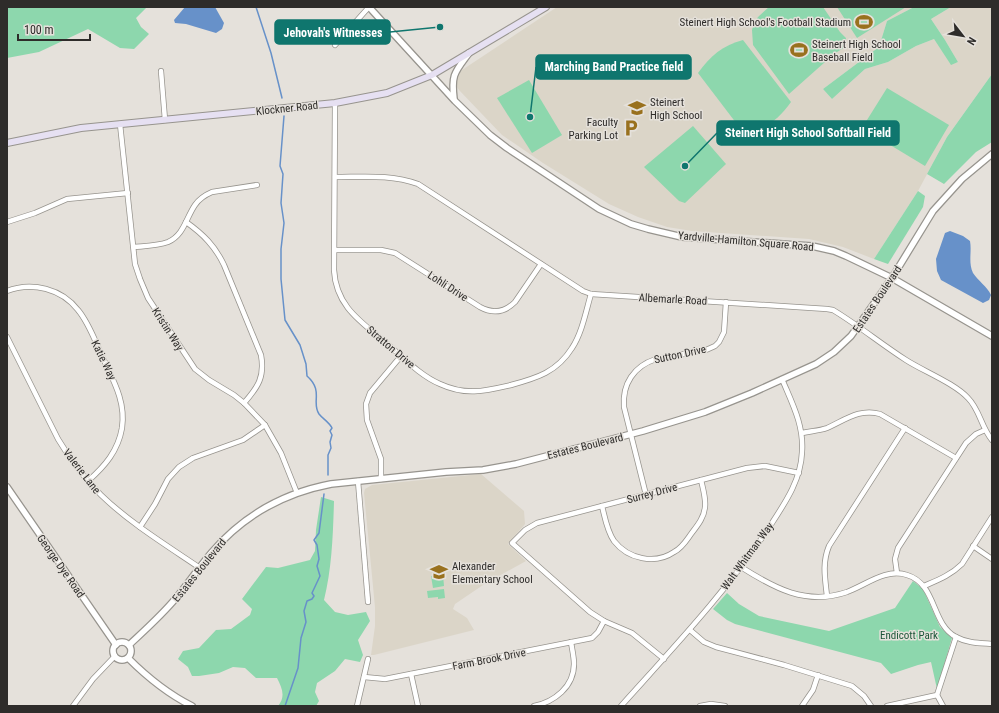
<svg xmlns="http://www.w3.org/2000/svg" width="999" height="713" font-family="'Roboto Condensed',sans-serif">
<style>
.built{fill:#dbd5c8}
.green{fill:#8dd7ad}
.water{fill:#6791c9}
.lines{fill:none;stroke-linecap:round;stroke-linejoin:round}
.stream{stroke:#6791c9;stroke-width:1.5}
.minor-casing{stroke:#97948e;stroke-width:6}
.tertiary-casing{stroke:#97948e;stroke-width:8}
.secondary-casing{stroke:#97948e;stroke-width:8}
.minor{stroke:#fff;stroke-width:4.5}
.tertiary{stroke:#fff;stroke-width:5.5}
.secondary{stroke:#e6e0f2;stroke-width:6}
.labels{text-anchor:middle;stroke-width:3;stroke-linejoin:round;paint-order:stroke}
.poi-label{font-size:11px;fill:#2e2c2a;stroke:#e5e1db;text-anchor:start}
.street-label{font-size:11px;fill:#2e2c2a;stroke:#e5e1db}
.park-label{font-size:11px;fill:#1c5539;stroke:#e5e1db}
.leader{fill:none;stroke:#0f766e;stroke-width:1.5}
.callout-dot{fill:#0f766e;stroke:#e5e1db;stroke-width:1.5}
.callout{fill:#0f766e;stroke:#0f766e;stroke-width:1.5}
.callout-label{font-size:12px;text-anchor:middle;font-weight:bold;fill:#fff}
</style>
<rect width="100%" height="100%" fill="#e5e1db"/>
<g class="built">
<path d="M557,7H914L887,21L879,47L823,89L832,99L865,69L888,62L916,46L934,39L951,64L958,62L945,40L931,19L951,7H992V74L947,137L918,191L874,259L843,247L809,239L692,231L667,227L638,217L609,204L543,163L502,135L459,90L455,84L457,75L462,70Z"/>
<path d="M481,474L524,511L525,524L508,544L526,561L486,583L455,604L453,609L467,618L474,630L374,655H371L375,626V607L364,493L365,489L372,485Z"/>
</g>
<g class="green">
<path d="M7,7H147L136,18L141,27L149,34L134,49L120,48L88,29L39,52L7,58Z"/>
<path d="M769,7H823L840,32L846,38L845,47L834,54L789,94L753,45L752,30L754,23L758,17Z"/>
<path d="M837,7H906L857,38Z"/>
<path d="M914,7H951L931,19L945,40L958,62L951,65L934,39L916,46L888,62L865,69L832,99L823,89L879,47L887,21Z"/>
<path d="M743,40L791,102C779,119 765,129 746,136L698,73C710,56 723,45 743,40Z"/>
<path d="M992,74V142L976,152L944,184L927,174L947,137Z"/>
<path d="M529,80L562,135L532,153L497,98Z"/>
<path d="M887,88L949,125L925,166L862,128Z"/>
<path d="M693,126L726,164L685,203L679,201L644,167Z"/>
<path d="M918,191L925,196L923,207L888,264L874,259Z"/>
<path d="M321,497L334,501C333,534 332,568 324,600L335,612L348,615L366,612L370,621L358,640L363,655L360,662L345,659L335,671L317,683L315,692L319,701L316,706H278C286,696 282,688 277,678H256L245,668L233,667L219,673L199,676H192L188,667L178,659L183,651L199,648L216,630L231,629L250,615L252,609L242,599L266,567L278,568L310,560L315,551L316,530Z"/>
<path d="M443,575L444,586L433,588L431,576Z"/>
<path d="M913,581L923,589L940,627L952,638L937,689L931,662L918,665L891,674L881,663L735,624L727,620L713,609L727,593L739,604L759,616L829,631L895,608Z"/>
<path d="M444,589L445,598L438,599V597L428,598L427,591Z"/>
</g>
<g class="water">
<path d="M185,7H215L224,23L222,29L216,33L186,24L175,23L174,20Z"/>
<path d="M950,231L963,236L970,241C972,251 968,263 973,273C978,281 987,286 991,295L989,300L983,303L941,280L937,271L936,259L945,233Z"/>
</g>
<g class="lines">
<g class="stream">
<path d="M256,7L271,53L282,98"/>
<path d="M284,116L280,166L283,174L281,203L284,223L281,249V279L285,320L300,345L306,364L307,376C324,391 311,402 319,414C323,419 329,422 332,428L330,431L332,435L330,442L331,448L328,455V475"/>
<path d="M285,706L298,668L301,638L306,622L304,611L307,601L312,599L314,596L312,593L320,576L317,566L319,559L317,545L314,540L319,533L324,494"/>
</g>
<g class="minor-casing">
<g id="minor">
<path d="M335,45L369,7"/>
<path d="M161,71L165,120"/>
<path d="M335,103L334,270C336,306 360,321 385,342C402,356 419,375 440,384C466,396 485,391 511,385C537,378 557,372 572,348C582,333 586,311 591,294"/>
<path d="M120,124L135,264L140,279L148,298L195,369L209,380L234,395L244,403L265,425L281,453L297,493"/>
<path d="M335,177C363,177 391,174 418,184L583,291L591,294L827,309L833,310C858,325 881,344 906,360C923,371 954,383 968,398C980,410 981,427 992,440"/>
<path d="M7,222L35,213L67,199L128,193"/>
<path d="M186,222C203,234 215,246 224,265L261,355C265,377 258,387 244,403"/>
<path d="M134,247C145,246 157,246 168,242C184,235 186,218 195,205C199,199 205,195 212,192L257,185"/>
<path d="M335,250H381L395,253L480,307C493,314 505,312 515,302L541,264"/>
<path d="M7,291C32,281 62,289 78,310C89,323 95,341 102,356C113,380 126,401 122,428C118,451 105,466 88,481"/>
<path d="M7,337L58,439C70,459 84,478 101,495C130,523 166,545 200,568"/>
<path d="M802,433C810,431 819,431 827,428C845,420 860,408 880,414L956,458"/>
<path d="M381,479V459L367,420L366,404L370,393L401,356"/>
<path d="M358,481L368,602"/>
<path d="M646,495L624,407C622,384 634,366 656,359L706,350L715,346L719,342L724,332L726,302"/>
<path d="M602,506C605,518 607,531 614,541C628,559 655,565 674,552C682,548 686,541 691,534C697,526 704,518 705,507C706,498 703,489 701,480"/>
<path d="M140,527L155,504L168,479L179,467L193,458L243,440L265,425"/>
<path d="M973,546L992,559"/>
<path d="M741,567C774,588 806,606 847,592C866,585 886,568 907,575C937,584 931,624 956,637C967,643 980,643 992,644"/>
<path d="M897,573L895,559L898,548L966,443L976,434L985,430"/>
<path d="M924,586C938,580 951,575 962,564L992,517"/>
<path d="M827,596C825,578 822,563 829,546L905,428"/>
<path d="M690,630L704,642L716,647L784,665L852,686L864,696L871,706"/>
<path d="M664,659L632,633L604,621L590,612L512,543L525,530L537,523L747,468L765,466L799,473"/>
<path d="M411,674L418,706"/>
<path d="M364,677L385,679L592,638L598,632L604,621"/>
<path d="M937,695L943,706"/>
<path d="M73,706L93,679L115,656"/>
<path d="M357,706L368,659"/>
<path d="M534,706C554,702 574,687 574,664C574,657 572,649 571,642"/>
<path d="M621,706C673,648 727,591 770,526C785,503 801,480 802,452C804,425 792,403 782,379"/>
<path d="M700,706L711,704L725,706"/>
<path d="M802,706L813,690L818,675"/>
<path d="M887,706L937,695L956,637"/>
</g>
</g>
<g class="tertiary-casing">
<g id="tertiary">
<path d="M369,7L455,101L490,135L507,148L599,209L631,224L648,229L682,237L812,246L834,251L846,256L892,278L992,336"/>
<path d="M454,99C451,74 455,72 469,53"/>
<path d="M7,487L116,645"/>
<circle cx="122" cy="651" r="9"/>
<path d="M129,645C145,630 162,615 176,598C189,583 199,567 212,552C243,516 284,493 331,484L446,472L483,470L516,464L643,431L705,412L752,393L816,364L834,352L851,336L892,278L933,211L962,179L992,154"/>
<path d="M128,658C147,677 168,694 192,706"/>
</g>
</g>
<g class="secondary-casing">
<path id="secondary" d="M7,143L81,128L335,103L387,93L432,75L546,7"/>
</g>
<use href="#minor" class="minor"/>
<use href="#tertiary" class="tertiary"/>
<use href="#secondary" class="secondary"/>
</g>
<defs>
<g id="stadium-bare" transform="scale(1.38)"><path d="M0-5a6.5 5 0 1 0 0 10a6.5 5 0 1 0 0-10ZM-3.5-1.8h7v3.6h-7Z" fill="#99711e" stroke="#e5e1db" stroke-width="2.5" paint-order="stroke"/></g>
<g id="school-bare" transform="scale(1.38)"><path d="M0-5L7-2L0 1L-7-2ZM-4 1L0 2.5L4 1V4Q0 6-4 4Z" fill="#99711e" stroke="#e5e1db" stroke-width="2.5" paint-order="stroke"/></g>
<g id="parking-bare" transform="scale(1.38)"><path d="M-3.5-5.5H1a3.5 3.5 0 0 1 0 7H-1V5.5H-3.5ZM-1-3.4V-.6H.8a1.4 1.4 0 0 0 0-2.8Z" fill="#99711e" stroke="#e5e1db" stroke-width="2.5" paint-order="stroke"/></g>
</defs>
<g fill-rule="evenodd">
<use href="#stadium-bare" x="864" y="22"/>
<use href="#stadium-bare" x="799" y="50"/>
<use href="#school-bare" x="637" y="108"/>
<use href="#parking-bare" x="631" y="128"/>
<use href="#school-bare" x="439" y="572"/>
</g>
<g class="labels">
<g class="poi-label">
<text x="851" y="26" text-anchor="end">Steinert High School's Football Stadium</text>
<text x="812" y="48">Steinert High School<tspan x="812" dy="13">Baseball Field</tspan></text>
<text x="650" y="106">Steinert<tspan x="650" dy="13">High School</tspan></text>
<text x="618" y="126" text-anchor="end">Faculty<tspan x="618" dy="13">Parking Lot</tspan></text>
<text x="452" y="570">Alexander<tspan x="452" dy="13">Elementary School</tspan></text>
</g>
<g class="street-label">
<text transform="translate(287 108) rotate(-6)" y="4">Klockner Road</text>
<text transform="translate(746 241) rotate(5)" y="4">Yardville-Hamilton Square Road</text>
<text transform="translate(448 286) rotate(33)" y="4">Lohli Drive</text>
<text transform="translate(673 299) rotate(3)" y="4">Albemarle Road</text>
<text transform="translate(877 299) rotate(-56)" y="4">Estates Boulevard</text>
<text transform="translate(168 329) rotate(57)" y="4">Kristin Way</text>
<text transform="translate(391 347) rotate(40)" y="4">Stratton Drive</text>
<text transform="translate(680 354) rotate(-12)" y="4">Sutton Drive</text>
<text transform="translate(104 360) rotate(64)" y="4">Katie Way</text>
<text transform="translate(585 446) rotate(-14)" y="4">Estates Boulevard</text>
<text transform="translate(82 471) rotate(52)" y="4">Valerie Lane</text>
<text transform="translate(652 493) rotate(-15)" y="4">Surrey Drive</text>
<text transform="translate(747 556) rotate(-54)" y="4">Walt Whitman Way</text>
<text transform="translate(61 566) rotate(55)" y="4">George Dye Road</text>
<text transform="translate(199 570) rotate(-51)" y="4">Estates Boulevard</text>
<text transform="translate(489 659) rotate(-11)" y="4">Farm Brook Drive</text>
</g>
<g class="park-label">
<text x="909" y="639">Endicott Park</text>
</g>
</g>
<path class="leader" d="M440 27L390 32M530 117L536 67M685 166L717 133"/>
<g class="callout-dot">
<circle cx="440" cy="27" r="4"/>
<circle cx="530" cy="117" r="4"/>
<circle cx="685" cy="166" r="4"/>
</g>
<g class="callout">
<rect x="275" y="20" width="115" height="24" rx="4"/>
<rect x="536" y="55" width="155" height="24" rx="4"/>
<rect x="717" y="121" width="182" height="24" rx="4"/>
</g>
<g class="callout-label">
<text x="333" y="37">Jehovah's Witnesses</text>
<text x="614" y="71">Marching Band Practice field</text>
<text x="808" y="137">Steinert High School Softball Field</text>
</g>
<rect width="999" height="713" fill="none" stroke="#2e2c2a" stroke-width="16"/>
<g transform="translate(963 36) rotate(121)" stroke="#e5e1db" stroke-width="3" paint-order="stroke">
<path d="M0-3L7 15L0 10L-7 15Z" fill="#2e2c2a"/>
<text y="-6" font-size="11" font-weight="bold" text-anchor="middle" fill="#2e2c2a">N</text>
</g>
<path d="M18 34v6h72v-6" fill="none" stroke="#2e2c2a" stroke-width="2"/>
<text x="24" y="34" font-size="12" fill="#2e2c2a" stroke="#e5e1db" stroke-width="3" paint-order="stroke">100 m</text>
</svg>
